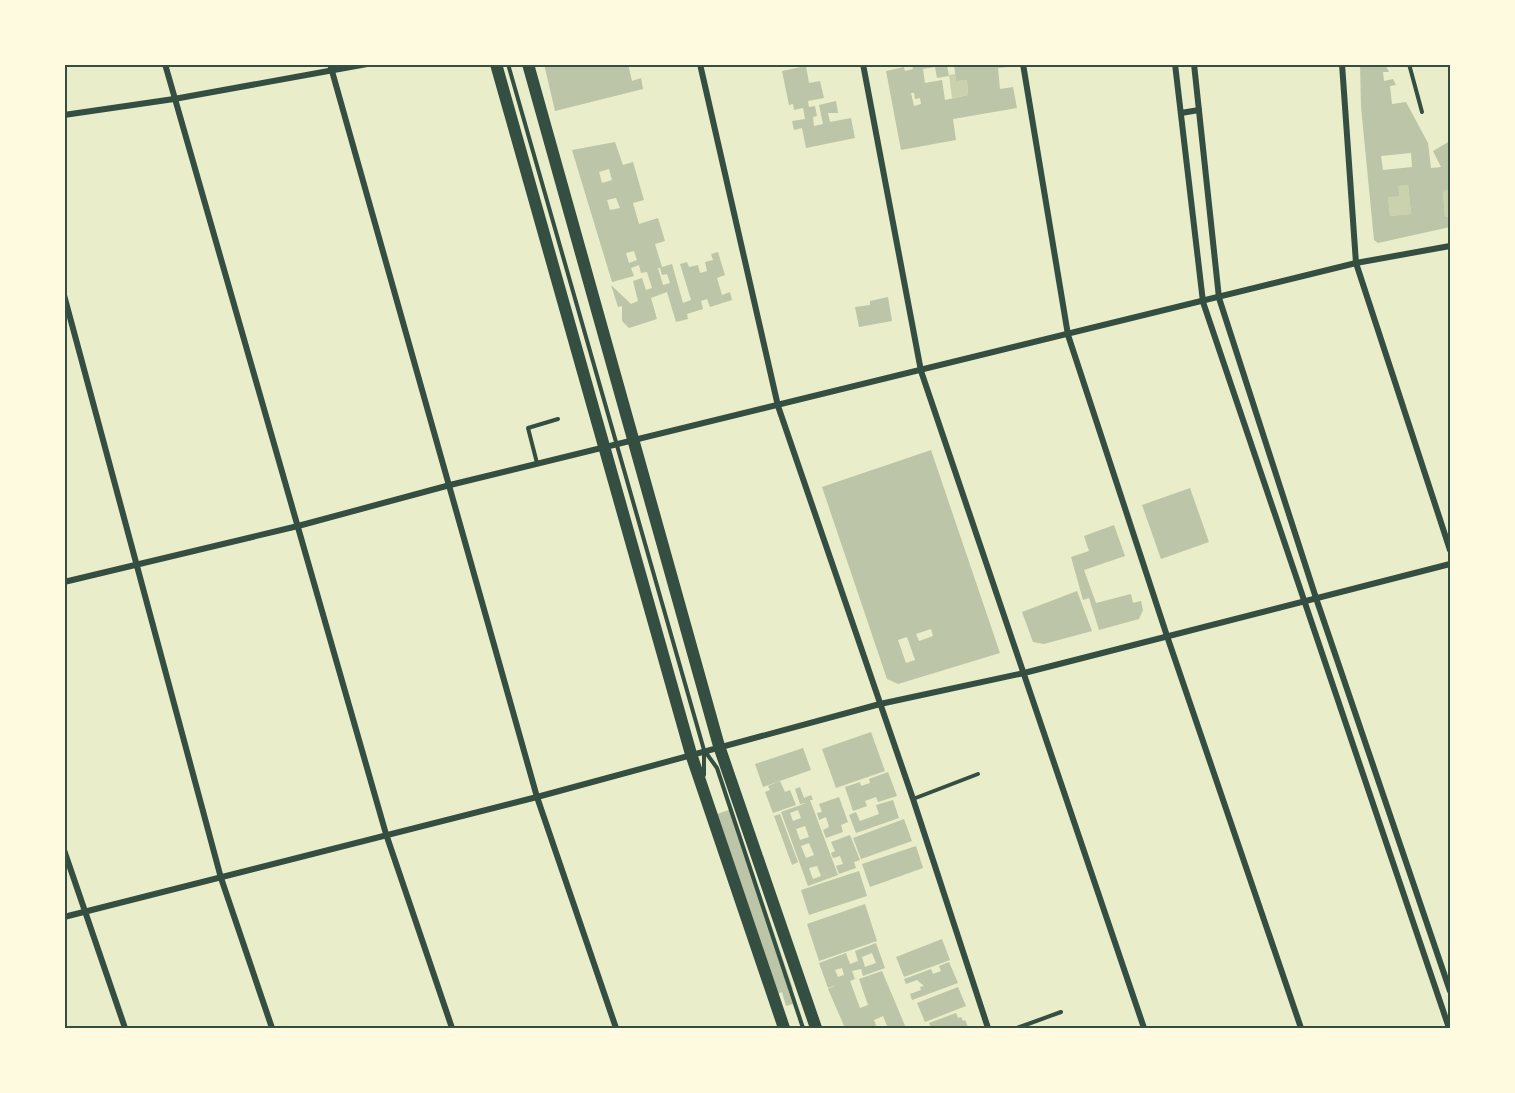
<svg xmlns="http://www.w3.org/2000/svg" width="1515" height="1093" font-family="Raleway,sans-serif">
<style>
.green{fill:#cad2ad}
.building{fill:#bcc5a7;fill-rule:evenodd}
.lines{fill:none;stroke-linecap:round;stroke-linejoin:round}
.service{stroke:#344e41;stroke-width:4}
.minor{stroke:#344e41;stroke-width:6}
.primary{stroke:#344e41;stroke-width:12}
.neatline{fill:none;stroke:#344e41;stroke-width:2}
</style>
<rect width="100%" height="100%" fill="#e9edc9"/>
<g class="green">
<path d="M955,74L956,81L967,80L968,95L952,98L949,75Z"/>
<path d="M1408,185L1411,214L1390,216L1388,197L1398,186Z"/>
<path d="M1450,190V216L1445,217L1443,191Z"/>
</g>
<g class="building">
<path d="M544,64H628L632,81L641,78L643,89L555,111Z"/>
<path d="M915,64L947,65L949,76L937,78L935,67L923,69L925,83L942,80L945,100L968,95L967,80L956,81L954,64H1009V67L998,68L1000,89L1013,87L1017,108L953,119L956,140L901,150L886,71L904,67L905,71L913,69L912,65ZM911,93H914L915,99L920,98L921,104L914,106Z"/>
<path d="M1360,64H1385L1389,72H1383L1384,81L1393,79L1396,85L1390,86L1392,104L1406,102L1428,143L1431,168L1441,167L1433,151L1450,141V190L1443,191L1445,217L1450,216V227L1378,243L1374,240L1361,107ZM1411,153L1412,167L1383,170L1381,156ZM1408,185L1411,214L1390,216L1388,197L1399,196L1398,186Z"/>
<path d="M806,66L809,83L820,81L824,98L808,101L809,107L815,106L817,116L813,117L814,126L823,124L819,105L836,101L838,113H828L830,122L851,118L855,138L806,148L802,128L794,130L792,121L805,119L803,108L794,110L793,104L789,105L782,71Z"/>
<path d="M615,142L623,165L633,162L644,200L633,203L639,224L658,218L665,241L655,244L662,267L672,264L683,303L691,300L680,264L687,262L689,267L698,265L700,273L707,271L705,262L713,260L711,254L718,252L725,275L717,278L722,295L730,292L732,300L710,307L707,299L701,301L703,309L687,314L688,319L676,322L667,292L651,298L657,319L629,328L622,321V306L618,307L611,285L631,304L638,301L633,281L642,278L646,290L652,288L647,272L641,273L639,265L631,268L634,276L612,282L572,150ZM609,169L612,180L602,183L599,172ZM616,198L620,208L610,210L607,200ZM634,251L637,260L629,263L626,253ZM658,268H660L662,275L667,274L670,283L663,285Z"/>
<path d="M888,297L892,321L859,327L855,307L870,305V301Z"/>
<path d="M931,450L1000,653L898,684L887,679L822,487ZM931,629L933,636L919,641L916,634ZM907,637L915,660L906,663L898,640Z"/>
<path d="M1190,488L1209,542L1161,559L1142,505Z"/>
<path d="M1114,525L1125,556L1084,570L1096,603L1131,594L1133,603L1141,601L1143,610L1139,619L1099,630L1089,598L1083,600L1071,557L1089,551L1084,536Z"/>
<path d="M1077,591L1092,631L1044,644L1033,642L1022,612Z"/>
<path d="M871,732L885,771L836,788L822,749Z"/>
<path d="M803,748L811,770L763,787L755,764Z"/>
<path d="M888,772L897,796L878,802L876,797L865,801L867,806L853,811L845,787L860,782L861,786L870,783L869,779Z"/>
<path d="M780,781L785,792L790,790L796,805L773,813L765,792L770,790L768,786Z"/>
<path d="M800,787L804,798L811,795L813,800H810L838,875L808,886L781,812L806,803L800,804L795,789ZM798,810L801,818L793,821L790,813ZM805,826L809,837L800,840L796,829ZM809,843L814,855L806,858L801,846ZM817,866L821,876L813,879L809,868Z"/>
<path d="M839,797L848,822L841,825L843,832L826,838L823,830L829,827L826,817L819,820L817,813L822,812L819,804Z"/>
<path d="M893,800L899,818L856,833L849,815L856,812L860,821L879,814L876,805Z"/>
<path d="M732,809L793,989L788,990L793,1004L786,1006L782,992L777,994L717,814Z"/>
<path d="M780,814L798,862L792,865L774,816Z"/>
<path d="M904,819L912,841L861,859L853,838Z"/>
<path d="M850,835L860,860L854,862L856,868L839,874L836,866L843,864L840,856L833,858L831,853L835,851L831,842Z"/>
<path d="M916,846L923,868L870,887L862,864Z"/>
<path d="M859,871L867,896L809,915L801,890Z"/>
<path d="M865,904L877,941L819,961L807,924Z"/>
<path d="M942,939L950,960L904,977L896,957Z"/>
<path d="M876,943L885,968L863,976L861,969L852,971L855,979L850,981L860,1008L868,1005L859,979L882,971L906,1028H888L883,1016L874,1020L877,1028H845L828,989L836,985L828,988L819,963L846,953L850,964L858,961L855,951ZM872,953L876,963L865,967L862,957ZM842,968L844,975L838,977L835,970Z"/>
<path d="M949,962L958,983L912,1000L910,994L921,990L920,987L924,986L917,980L906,984L904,979L931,969L933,974L941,971L939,966Z"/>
<path d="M958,987L966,1006L925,1022L917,1003Z"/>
<path d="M956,1013L958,1018L961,1017L963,1021L965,1020L968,1027L931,1028L929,1023Z"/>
</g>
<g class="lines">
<g class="service">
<path d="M508,64L704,750V775"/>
<path d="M1409,64L1422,112"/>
<path d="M537,463L528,428L558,419"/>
<path d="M704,750L717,768L803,1028"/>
<path d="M913,799L978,774"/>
<path d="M1017,1028L1061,1012"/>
</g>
<g class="minor">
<path d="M165,64L386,834L452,1028"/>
<path d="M330,64L537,797L616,1028"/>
<path d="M700,64L778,406L913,799L988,1028"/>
<path d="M863,64L921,371L1144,1028"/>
<path d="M1023,64L1068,335L1167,636L1301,1028"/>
<path d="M1175,64L1203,302L1449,1028"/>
<path d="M1194,64L1219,298L1316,598L1450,991"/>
<path d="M1342,64L1356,263L1450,550"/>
<path d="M1181,113L1199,110"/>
<path d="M64,115L174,99L367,64"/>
<path d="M64,295L221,878L272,1028"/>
<path d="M64,582L298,526L450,485L1356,263L1450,246"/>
<path d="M64,850L125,1028"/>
<path d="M64,917L537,797L880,704L1024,673L1450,564"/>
</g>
<g class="primary">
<path d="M496,64L691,754L784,1028"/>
<path d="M528,64L719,746L816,1028"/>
</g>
</g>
<rect width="1515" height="1093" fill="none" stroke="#fefae0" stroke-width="132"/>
<rect x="66" y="66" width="1383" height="961" class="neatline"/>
</svg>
